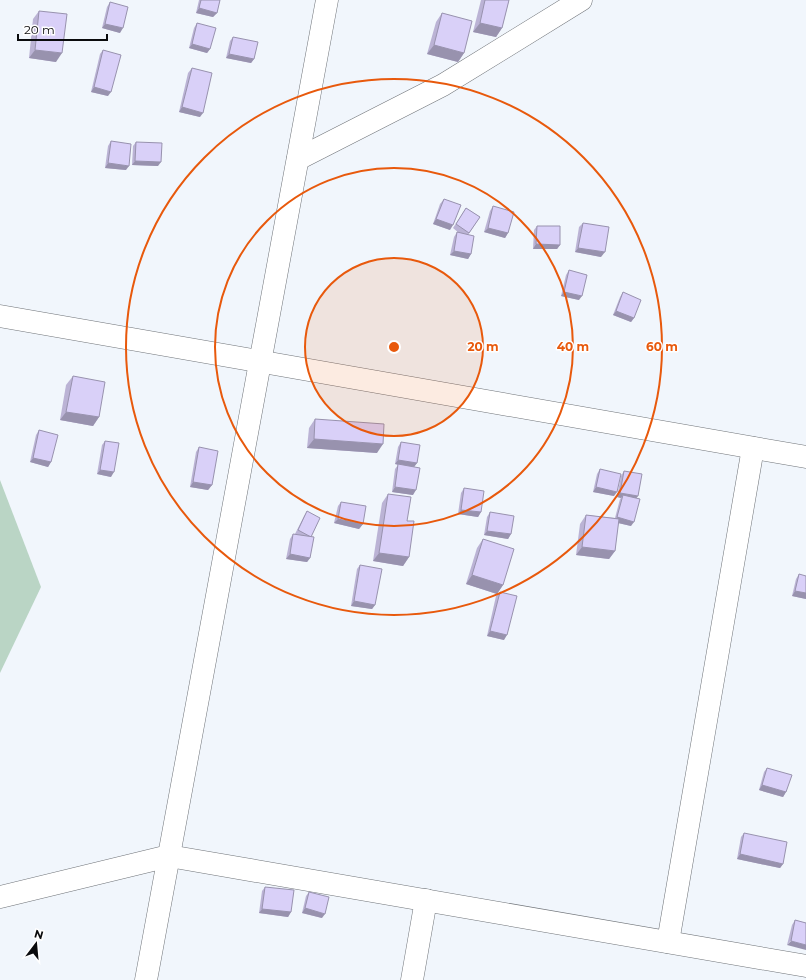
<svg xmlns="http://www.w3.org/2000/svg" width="806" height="980" font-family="Montserrat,sans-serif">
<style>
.green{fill:#bad5c5}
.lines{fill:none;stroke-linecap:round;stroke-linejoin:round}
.street-casing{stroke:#6f7378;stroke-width:23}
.street{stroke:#fff;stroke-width:22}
.wall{fill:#bbb3d5}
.shaded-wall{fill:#9892ae}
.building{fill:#d9d0f8;stroke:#9892ae}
.ring{fill:none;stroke:#e8590c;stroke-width:2}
.centre{fill:#e8590c;stroke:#fff;stroke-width:2}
.ring-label{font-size:12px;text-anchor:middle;font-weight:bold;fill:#e8590c;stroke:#fff;stroke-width:3;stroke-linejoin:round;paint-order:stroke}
</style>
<rect width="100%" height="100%" fill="#f1f6fc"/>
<path class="green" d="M0,480L41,587L0,673Z"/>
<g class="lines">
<g class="street-casing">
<g id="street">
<path d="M298,159L443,85L581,0"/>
<path d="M0,316L806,457"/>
<path d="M0,897L169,856L806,966"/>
<path d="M668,942L753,448"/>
<path d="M146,980L327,0"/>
<path d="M412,980L426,900"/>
</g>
</g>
<use href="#street" class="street"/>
</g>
<g class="wall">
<path d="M199,0H220L217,13L213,17L196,13Z"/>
<path d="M481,0H509L502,28L496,37L473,32Z"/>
<path d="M110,2L120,33L102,28L107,7Z"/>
<path d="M39,11L56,62L29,58L33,19Z"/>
<path d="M442,13L464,53L458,62L427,54L436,22Z"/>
<path d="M197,23L210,49L207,53L189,48L194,28Z"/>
<path d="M233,37L254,59L251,63L226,58L230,41Z"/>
<path d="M103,50L108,96L91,92L100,54Z"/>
<path d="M192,68L200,117L179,112L188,73Z"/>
<path d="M111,141L126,170L105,168L108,146Z"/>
<path d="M136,142L158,166L132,165L133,146Z"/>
<path d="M444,199L450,230L433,224L440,204Z"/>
<path d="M493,206L508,233L505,238L484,232L490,211Z"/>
<path d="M466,208L480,217L468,235L471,254L468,259L450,255L454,237L457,232L459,233L453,228Z"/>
<path d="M583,223L601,257L575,252L579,227Z"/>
<path d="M537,226L560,245L557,249H533L534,230Z"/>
<path d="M569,270L579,300L561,296L566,275Z"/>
<path d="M623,292L634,318L631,322L613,315L620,297Z"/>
<path d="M73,376L99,417L93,426L60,420L66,385Z"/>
<path d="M315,419L377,453L307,448L309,428Z"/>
<path d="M39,430L51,462L48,467L30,462L36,435Z"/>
<path d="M105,441L111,477L97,474L102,445Z"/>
<path d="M401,442L417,463L414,467L413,495L392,492L395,469L398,465L395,464L398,447Z"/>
<path d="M199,447L212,485L208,490L190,487L196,452Z"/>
<path d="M600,469L614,496L593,492L597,474Z"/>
<path d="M624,471L636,498L631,526L618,523L615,551L609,559L576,555L580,524L586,515L615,518L620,499L621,498L617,497L621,476Z"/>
<path d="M464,488L481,512L478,517L458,514L461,493Z"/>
<path d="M388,494L409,557L403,566L373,561L382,503Z"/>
<path d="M341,502L363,524L359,529L334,523L338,506Z"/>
<path d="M307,511L311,537L310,558L307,562L286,559L290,539L293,534H295L304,516Z"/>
<path d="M490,512L511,534L508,539L484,535L487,517Z"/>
<path d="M483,539L503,585L497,594L466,584L477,548Z"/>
<path d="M360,565L375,605L372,609L351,606L357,569Z"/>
<path d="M799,574L806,599L792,596L796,579Z"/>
<path d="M500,592L504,640L487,636L496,596Z"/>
<path d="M767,768L786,792L783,797L759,790L764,772Z"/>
<path d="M744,833L783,864L780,868L737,859L741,837Z"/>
<path d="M265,887L291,912L288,917L259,913L262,891Z"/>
<path d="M309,892L322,918L302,913L306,896Z"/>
<path d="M795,920L806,923L787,945L792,925Z"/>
</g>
<g class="shaded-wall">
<path d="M199,8L217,13L213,17L196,13Z"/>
<path d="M480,23L502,28L496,37L473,32Z"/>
<path d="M105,24L123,28L120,33L102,28Z"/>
<path d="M192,44L210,49L207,53L189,48Z"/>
<path d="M434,45L464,53L458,62L427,54Z"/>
<path d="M35,50L62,53L56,62L29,58Z"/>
<path d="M229,54L254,59L251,63L226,58Z"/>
<path d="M94,87L111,92L108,96L91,92Z"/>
<path d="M182,107L203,113L200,117L179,112Z"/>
<path d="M135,161L161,162L158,166L132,165Z"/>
<path d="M108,163L129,166L126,170L105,168Z"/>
<path d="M436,219L453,225L450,230L433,224Z"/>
<path d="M488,228L508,233L505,238L484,232Z"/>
<path d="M536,244L560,245L557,249H533Z"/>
<path d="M578,248L605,252L601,257L575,252Z"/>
<path d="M454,251L471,254L468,259L450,255Z"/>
<path d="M564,292L582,296L579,300L561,296Z"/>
<path d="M616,311L634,318L631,322L613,315Z"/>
<path d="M66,412L99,417L93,426L60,420Z"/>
<path d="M314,439L383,444L377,453L307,448Z"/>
<path d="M33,458L51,462L48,467L30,462Z"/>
<path d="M398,460L417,463L414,467L395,464Z"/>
<path d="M100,470L114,472L111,477L97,474Z"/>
<path d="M193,482L212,485L208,490L190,487Z"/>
<path d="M395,487L416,490L413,495L392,492Z"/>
<path d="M596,487L617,492L614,496L593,492Z"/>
<path d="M620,493L638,496L635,500L623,495L621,498L617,497Z"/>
<path d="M461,510L481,512L478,517L458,514Z"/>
<path d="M617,517L634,522L631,526L614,522Z"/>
<path d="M338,519L363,524L359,529L334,523Z"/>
<path d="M487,531L511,534L508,539L484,535Z"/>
<path d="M582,547L615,551L609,559L576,555Z"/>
<path d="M379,553L409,557L403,566L373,561Z"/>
<path d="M290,554L310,558L307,562L286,559Z"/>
<path d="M472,575L503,585L497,594L466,584Z"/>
<path d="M795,591L806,593V599L792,596Z"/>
<path d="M354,601L375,605L372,609L351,606Z"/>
<path d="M490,631L507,635L504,640L487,636Z"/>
<path d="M762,785L786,792L783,797L759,790Z"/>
<path d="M740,854L783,864L780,868L737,859Z"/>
<path d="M305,908L325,914L322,918L302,913Z"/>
<path d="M262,909L291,912L288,917L259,913Z"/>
<path d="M791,941L806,945V950L787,945Z"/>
</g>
<g class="building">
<path d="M201,0H220L217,13L199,8Z"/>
<path d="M485,0H509L502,28L480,23Z"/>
<path d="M110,2L128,7L123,28L105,24Z"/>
<path d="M39,11L67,14L62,53L35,50Z"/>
<path d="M442,13L472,21L464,53L434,45Z"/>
<path d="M197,23L216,28L210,49L192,44Z"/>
<path d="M233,37L258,42L254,59L229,54Z"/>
<path d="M103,50L121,55L111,92L94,87Z"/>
<path d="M192,68L212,73L203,113L182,107Z"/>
<path d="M111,141L131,144L129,166L108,163Z"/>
<path d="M136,142L162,143L161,162L135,161Z"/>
<path d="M444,199L461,205L453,225L436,219Z"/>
<path d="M493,206L514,212L508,233L488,228Z"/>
<path d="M466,208L480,217L469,233L456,224Z"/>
<path d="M583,223L609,227L605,252L578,248Z"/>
<path d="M537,226H560V245L536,244Z"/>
<path d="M457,232L474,236L471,254L454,251Z"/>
<path d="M569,270L587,275L582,296L564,292Z"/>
<path d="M623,292L641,300L634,318L616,311Z"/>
<path d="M73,376L105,382L99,417L66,412Z"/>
<path d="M315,419L384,424L383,444L314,439Z"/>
<path d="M39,430L58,435L51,462L33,458Z"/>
<path d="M105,441L119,443L114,472L100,470Z"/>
<path d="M401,442L420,445L417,463L398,460Z"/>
<path d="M199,447L218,451L212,485L193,482Z"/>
<path d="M398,464L420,468L416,490L395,487Z"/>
<path d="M600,469L621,474L617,492L596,487Z"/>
<path d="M624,471L642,474L638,496L620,493Z"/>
<path d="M464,488L484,491L481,512L461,510Z"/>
<path d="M388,494L411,497L407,521H414L409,557L379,553Z"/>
<path d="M623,495L640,499L634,522L617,517Z"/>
<path d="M341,502L366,506L363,524L338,519Z"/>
<path d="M307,511L320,518L311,537L298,530Z"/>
<path d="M490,512L514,516L511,534L487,531Z"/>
<path d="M586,515L619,519L615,551L582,547Z"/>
<path d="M293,534L314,537L310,558L290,554Z"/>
<path d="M483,539L514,549L503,585L472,575Z"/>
<path d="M360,565L382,569L375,605L354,601Z"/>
<path d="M799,574L806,576V593L795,591Z"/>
<path d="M500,592L517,596L507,635L490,631Z"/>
<path d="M767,768L792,775L786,792L762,785Z"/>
<path d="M744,833L787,842L783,864L740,854Z"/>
<path d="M265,887L294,890L291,912L262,909Z"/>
<path d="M309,892L329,897L325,914L305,908Z"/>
<path d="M795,920L806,923V945L791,941Z"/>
</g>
<circle cx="394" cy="347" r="89" fill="#e8590c" fill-opacity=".12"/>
<g class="ring">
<circle cx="394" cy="347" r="89"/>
<circle cx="394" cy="347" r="179"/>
<circle cx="394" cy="347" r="268"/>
</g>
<circle cx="394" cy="347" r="6" class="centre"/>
<g class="ring-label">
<text x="483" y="351">20 m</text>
<text x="573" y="351">40 m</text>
<text x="662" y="351">60 m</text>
</g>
<g transform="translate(36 944) rotate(16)" stroke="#ffffff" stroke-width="3" paint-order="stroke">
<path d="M0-3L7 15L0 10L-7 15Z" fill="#0a0b0d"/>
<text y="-6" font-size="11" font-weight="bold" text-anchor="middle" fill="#0a0b0d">N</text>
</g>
<path d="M18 34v6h89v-6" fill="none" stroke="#0a0b0d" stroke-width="2"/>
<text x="24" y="34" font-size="12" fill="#0a0b0d" stroke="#ffffff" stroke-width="3" paint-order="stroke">20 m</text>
</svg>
